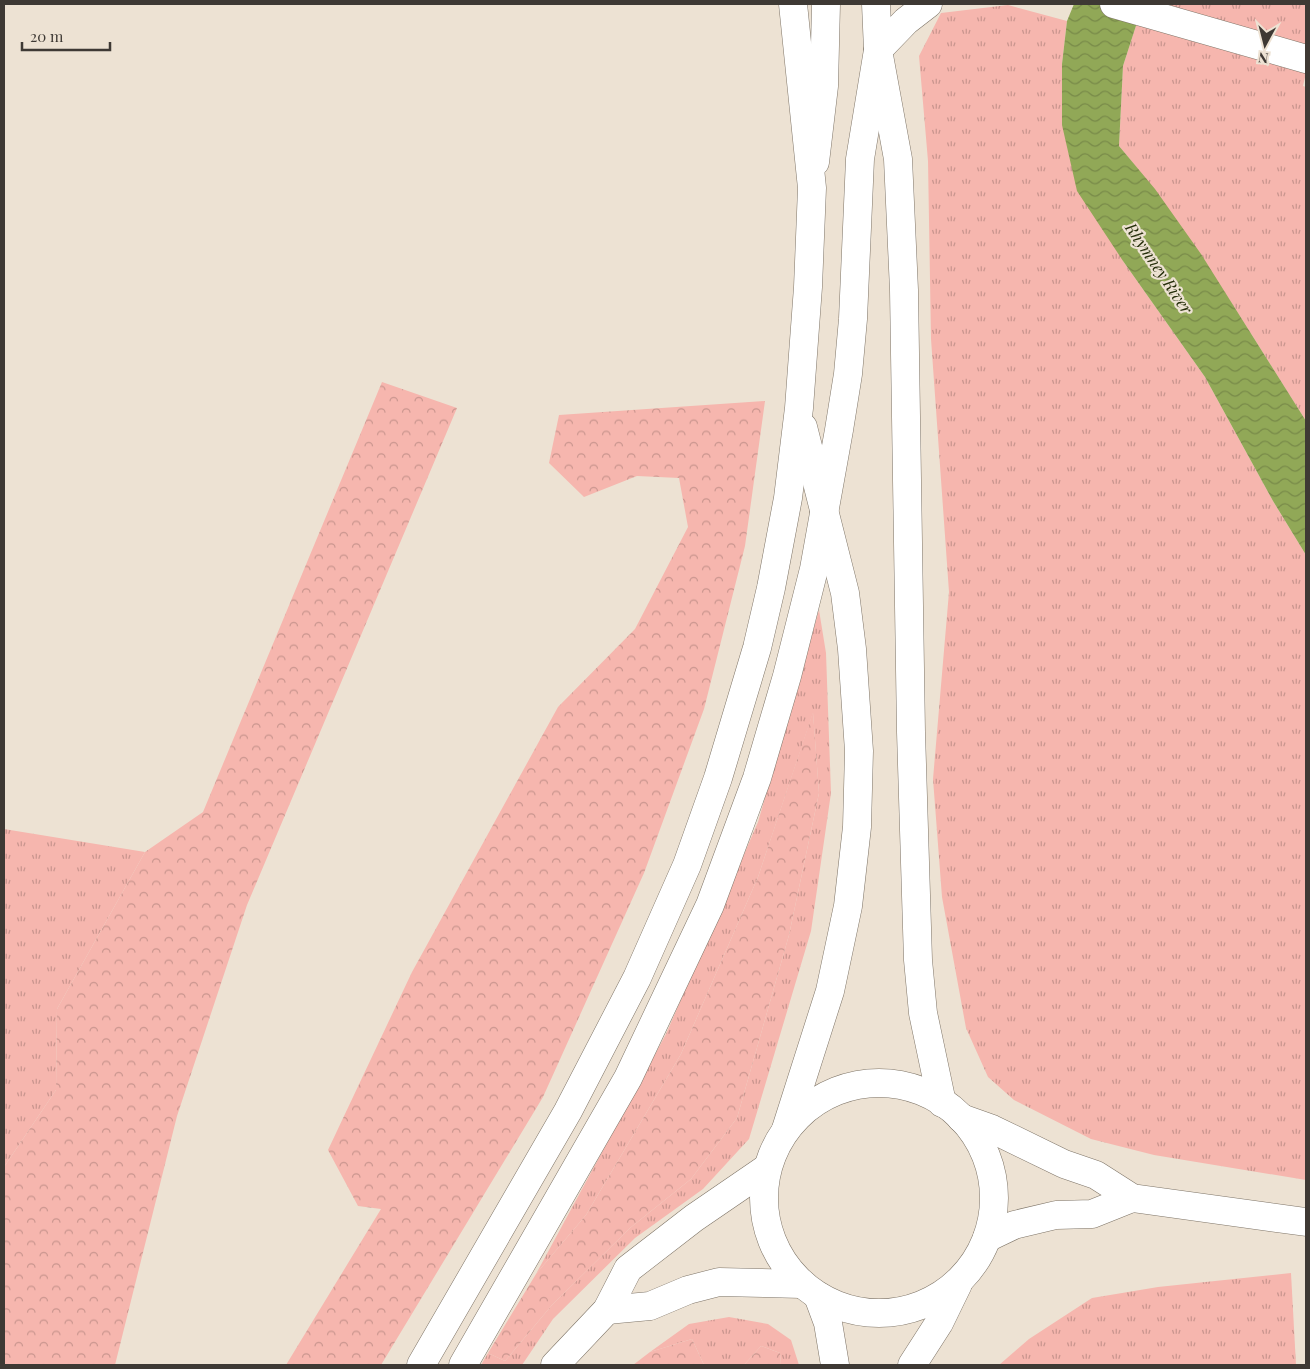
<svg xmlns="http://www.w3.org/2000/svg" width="1310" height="1369" font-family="'Playfair Display',serif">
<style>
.grass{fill:url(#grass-tufts)}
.forest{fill:url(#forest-crowns)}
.water{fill:url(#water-waves)}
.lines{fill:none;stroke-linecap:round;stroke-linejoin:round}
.minor-casing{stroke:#7e7467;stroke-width:29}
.major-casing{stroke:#7e7467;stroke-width:29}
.minor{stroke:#fff;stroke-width:28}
.major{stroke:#fff;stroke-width:28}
.labels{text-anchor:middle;stroke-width:4.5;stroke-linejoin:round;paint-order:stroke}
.water-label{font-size:16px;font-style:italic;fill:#262f0b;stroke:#ede2d3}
</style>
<defs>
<pattern id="grass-tufts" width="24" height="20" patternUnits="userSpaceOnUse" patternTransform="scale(1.25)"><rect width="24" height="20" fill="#f6b6ae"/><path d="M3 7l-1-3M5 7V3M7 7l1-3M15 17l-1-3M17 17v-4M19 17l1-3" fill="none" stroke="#c9958e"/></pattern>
<pattern id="forest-crowns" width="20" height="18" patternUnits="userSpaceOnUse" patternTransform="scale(1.25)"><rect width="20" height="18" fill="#f6b6ae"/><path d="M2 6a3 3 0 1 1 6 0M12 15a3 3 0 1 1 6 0" fill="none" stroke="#c9958e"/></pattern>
<pattern id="water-waves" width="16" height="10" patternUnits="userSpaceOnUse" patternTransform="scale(1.25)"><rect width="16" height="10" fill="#91a857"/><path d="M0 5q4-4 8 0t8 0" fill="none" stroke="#788a49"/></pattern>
</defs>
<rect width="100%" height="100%" fill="#ede2d3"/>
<g class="grass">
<path d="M1143,4H1306V73L1303,86L1306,87V421C1246,327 1190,231 1119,146L1123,66Z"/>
<path d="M1008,5L1067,21L1062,64L1123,261L1205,377L1273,501L1306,555V1180L1154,1155L1091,1139L1014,1100L988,1077L966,1028L942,897L933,779L949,592L931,339L928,161L919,56L941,13Z"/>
<path d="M819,610L826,653L831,793L811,931L749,1139L703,1189L635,1238L553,1319L522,1365H481L488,1353L505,1361L552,1305L630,1228L691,1179L737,1118L789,935L819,793L813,713L758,877L681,1054L586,1215L536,1274L666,1034L758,822Z"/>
<path d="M4,829L145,852L57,1009L56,1090L4,1167Z"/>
<path d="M1291,1273L1296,1365H999L1029,1339L1092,1298L1158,1287Z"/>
<path d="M729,1317L768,1324L791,1340L799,1365H781L780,1353L761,1346L744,1365H704L692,1339L650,1352L689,1324Z"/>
</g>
<g class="forest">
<path d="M382,382L457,408L247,905L177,1116L115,1365H4V1167L56,1090L57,1009L145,852L203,812Z"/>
<path d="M765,401L745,546L704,709L644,873L543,1097L381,1365H286L381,1209L358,1206L328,1150L412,972L558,707L635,629L688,527L679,478L637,476L584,497L549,463L559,415Z"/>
<path d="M813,712L819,793L789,935L737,1118L691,1179L630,1228L552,1305L505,1361L488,1353L536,1274L586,1215L681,1054L758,877Z"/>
<path d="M692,1339L704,1365H633L650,1352Z"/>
<path d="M761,1346L780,1353L781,1365H744Z"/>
</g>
<path class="water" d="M1074,4H1143L1123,66L1119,146L1155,189L1201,254L1306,421V555L1273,501L1205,377L1123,261L1077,191L1062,125V64L1067,21Z"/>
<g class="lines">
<g class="minor-casing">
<g id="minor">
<path d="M1114,4L1306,59"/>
<path d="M878,50L906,21L928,4"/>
<path d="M815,162L824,86L826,4"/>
</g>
</g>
<g class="major-casing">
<g id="major">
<path d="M876,4L878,50L898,159L904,290L911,732L918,960L923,1013L942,1103"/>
<circle cx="879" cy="1198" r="115"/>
<path d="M961,1118L992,1129L1064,1164L1096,1175L1132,1198L1306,1222"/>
<path d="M786,1129L830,991L848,906L857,827L859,751L852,649L845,593L803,427"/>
<path d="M987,1238L1014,1225L1056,1215L1092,1214L1132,1198"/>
<path d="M818,1296L828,1323L835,1365"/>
<path d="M607,1310L650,1306L688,1290L719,1282L802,1284"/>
<path d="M421,1365L568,1111L637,978L687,865L718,778L757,648L771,588L788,498L799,408L808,287L812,188L793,4"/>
<path d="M463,1365L628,1078L710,905L757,778L787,676L814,569L839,430L848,374L853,319L860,159L878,50"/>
<path d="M555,1365L607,1310L628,1269L694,1218L767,1168"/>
<path d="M912,1365L939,1323L958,1284"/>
</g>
</g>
<use href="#minor" class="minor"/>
<use href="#major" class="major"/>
</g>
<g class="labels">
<g class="water-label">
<text transform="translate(1159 268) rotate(56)" y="6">Rhymney River</text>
</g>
</g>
<rect width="1310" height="1369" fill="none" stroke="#3e3934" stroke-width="10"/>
<g transform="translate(1265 45) rotate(187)" stroke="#ede2d3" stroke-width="4" paint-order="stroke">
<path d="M0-4L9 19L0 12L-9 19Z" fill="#3e3934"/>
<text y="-8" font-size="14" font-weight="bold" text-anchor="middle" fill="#3e3934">N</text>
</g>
<path d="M22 42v8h88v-8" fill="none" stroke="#3e3934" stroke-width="2.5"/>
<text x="30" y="42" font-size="15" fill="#3e3934" stroke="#ede2d3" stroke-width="4" paint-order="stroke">20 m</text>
</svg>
